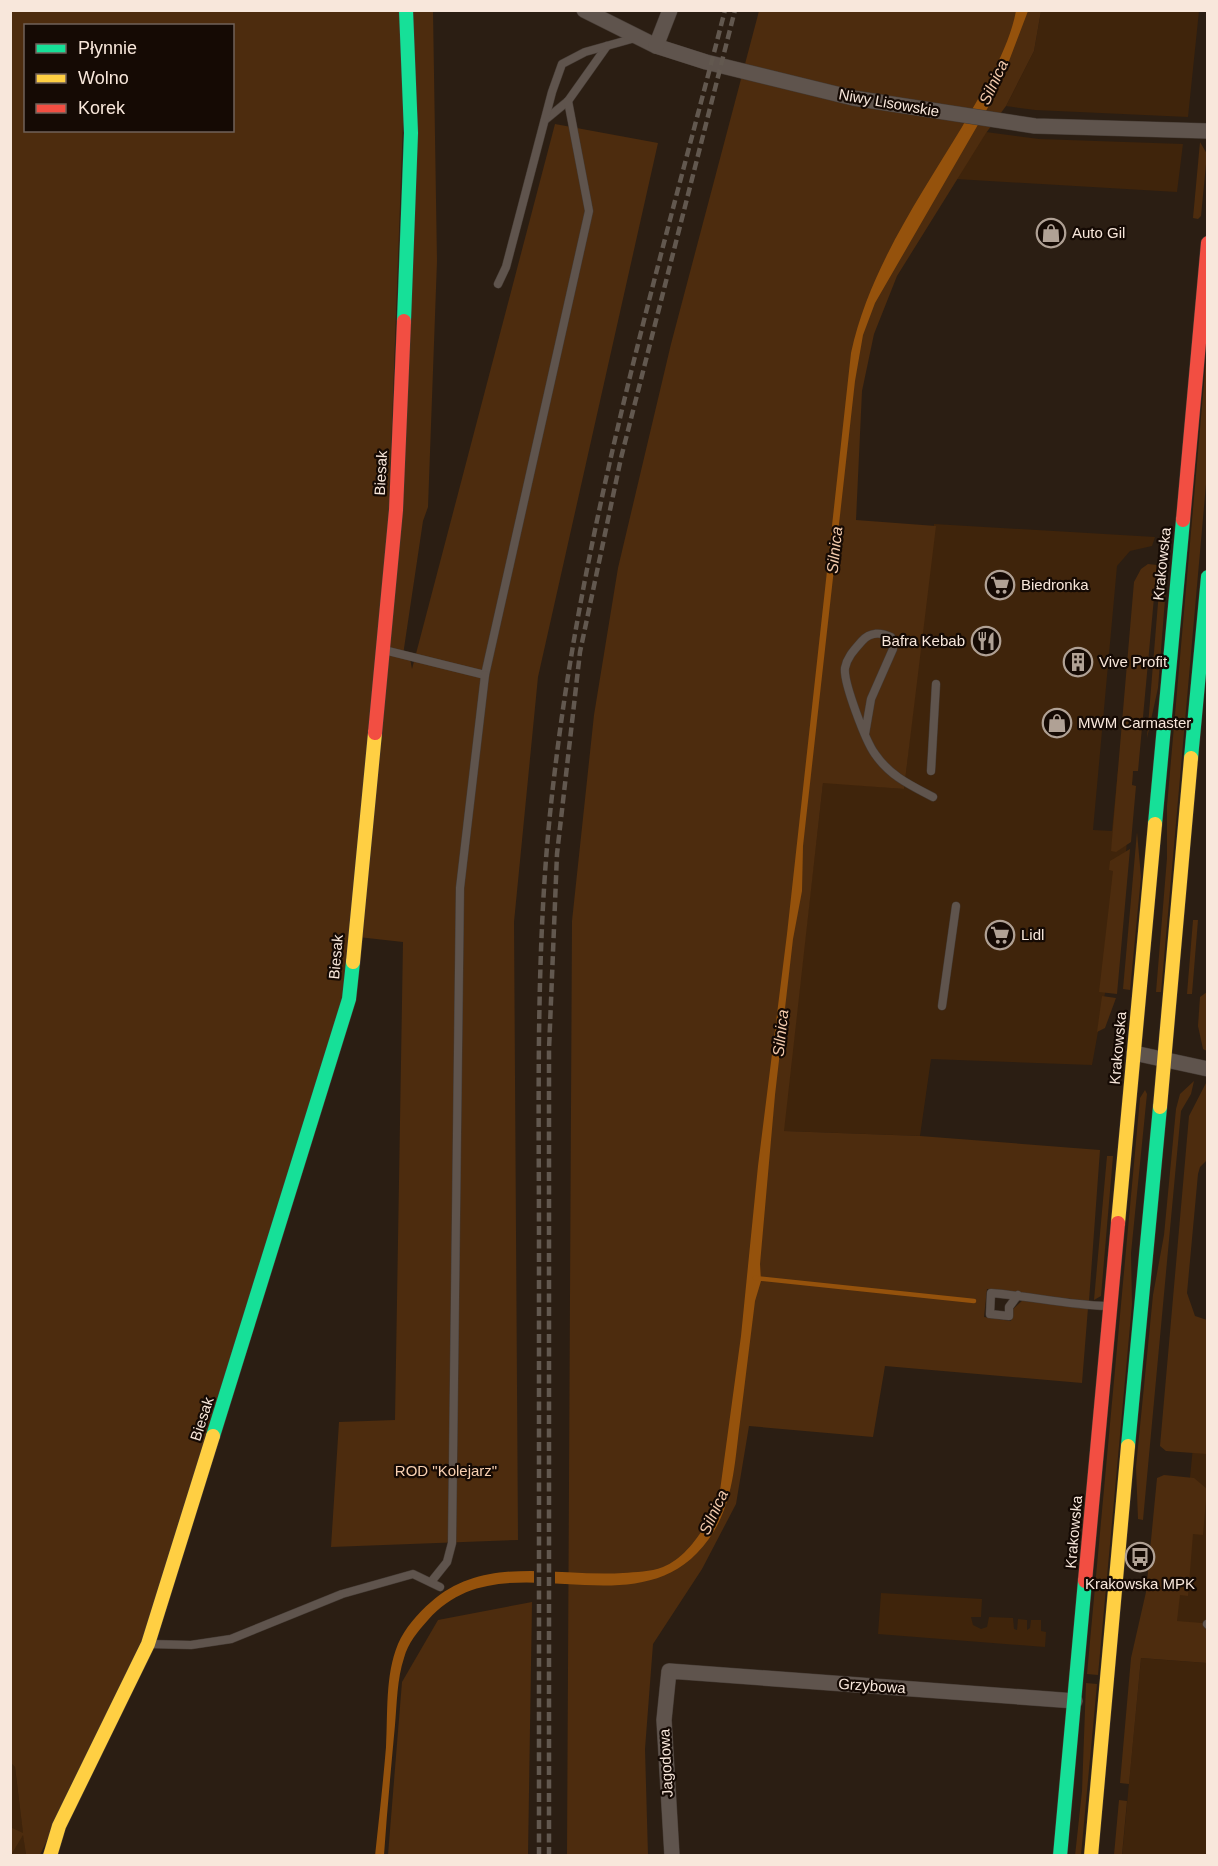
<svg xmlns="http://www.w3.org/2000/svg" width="1218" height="1866" font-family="Helvetica,sans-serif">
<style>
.built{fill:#3f240b}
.green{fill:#4d2c0e;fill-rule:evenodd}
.water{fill:#95520c}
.pier{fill:#2b1e13}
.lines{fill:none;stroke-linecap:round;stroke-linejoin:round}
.stream{stroke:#95520c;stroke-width:4.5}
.lane-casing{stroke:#443a33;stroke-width:9}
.street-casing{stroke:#443a33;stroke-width:16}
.fast-casing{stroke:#443a33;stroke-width:15}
.slow-casing{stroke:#443a33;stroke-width:15}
.jam-casing{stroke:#443a33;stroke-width:15}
.lane{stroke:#5f544d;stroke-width:8}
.street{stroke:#5f544d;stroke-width:15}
.fast{stroke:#16e098;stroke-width:14}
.slow{stroke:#ffcf43;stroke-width:14}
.jam{stroke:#f24e42;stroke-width:14}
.rail{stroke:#62584f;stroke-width:4.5;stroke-dasharray:9 4.5;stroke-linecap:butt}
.labels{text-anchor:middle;stroke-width:4.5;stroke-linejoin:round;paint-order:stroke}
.street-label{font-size:15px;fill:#f8e7db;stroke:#150a04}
.poi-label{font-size:15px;fill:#f8e7db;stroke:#150a04;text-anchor:start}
.park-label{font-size:15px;fill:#f8d0b1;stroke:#150a04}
.water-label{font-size:16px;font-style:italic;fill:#f3caac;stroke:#150a04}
</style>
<rect width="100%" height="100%" fill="#2b1e13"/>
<g class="built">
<path d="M1041,11H1199L1188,117L1035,110L1006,106L1034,51Z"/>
<path d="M986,132L1039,139L1183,144L1177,192L956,179Z"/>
<path d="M934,524L1155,537L1152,546L1130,551L1117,566L1093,830L1112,831L1118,770L1133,771L1122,899L1092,1065L931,1059L920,1136L783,1131L823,782L904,789Z"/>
<path d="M1193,1447L1207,1449V1661L1172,1659Z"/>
<path d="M881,1593L982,1599L981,1617H971L973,1625L981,1629L987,1627L989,1617L1013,1618L1014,1629L1017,1630L1018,1619L1027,1620V1630L1030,1628L1031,1620H1041V1631L1046,1632L1045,1647L878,1634Z"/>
<path d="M1141,1658L1207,1663V1855L1122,1856Z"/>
<path d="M10,1762L15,1767L26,1855H11Z"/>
</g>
<g class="green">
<path d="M11,11H400L404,95L383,671L412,11H433L437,261L428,507L423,521L403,655L410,658L412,669L555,124L658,143L538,677L514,922L518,1540L331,1547L339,1422L395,1420L403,942L358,937L344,998L143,1638L40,1855H26L23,1835L11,1855L10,1827L23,1833L15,1767L10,1762ZM26,26H232V130H26Z"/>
<path d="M759,11H1041L1034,51L1006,106L986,133L897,276L874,334L862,391L856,520L936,526L904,789L823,783L784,1131L920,1136L1100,1150L1089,1301L987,1289L984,1317L1011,1321L1013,1309L1023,1300L1088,1308L1082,1383L885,1366L873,1437L749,1426L736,1504L702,1569L653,1644L645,1749L648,1855L567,1856L572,921L594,715L618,568L671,344Z"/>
<path d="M1200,142L1207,154L1201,216L1198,219L1193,218Z"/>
<path d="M1207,349V473L1161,992H1156L1167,858V806Z"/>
<path d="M1148,564L1157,565L1138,771H1133L1132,785L1136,786L1131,842L1116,852L1111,851L1134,582L1141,569Z"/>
<path d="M1161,566L1167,574L1158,688L1147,738Z"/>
<path d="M1137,832L1141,877L1130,990L1123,989Z"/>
<path d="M1130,849L1117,994L1099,992L1113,871L1109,870L1110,861Z"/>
<path d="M1193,920H1198L1192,994H1187Z"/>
<path d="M1207,992V1051L1203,1049L1198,1026L1200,997Z"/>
<path d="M1102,996L1116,998L1105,1028L1097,1032Z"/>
<path d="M1194,1081L1191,1094L1181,1111L1143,1520L1138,1519L1136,1467L1153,1295L1164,1235L1176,1109L1180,1094Z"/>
<path d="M1206,1083L1207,1160L1200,1167L1198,1174L1187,1293L1195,1316L1207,1320V1454L1166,1451L1160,1446L1189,1116Z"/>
<path d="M1145,1090L1147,1094L1131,1253L1132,1304L1098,1675L1087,1674L1140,1098Z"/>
<path d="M1107,1156H1113L1101,1296L1094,1300Z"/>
<path d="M1164,1475L1194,1478L1207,1489L1203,1535L1193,1534L1188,1596L1180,1595L1177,1621L1202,1623L1207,1631V1663L1141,1658L1129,1784L1120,1783L1131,1658L1146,1592L1157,1478Z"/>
<path d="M532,1602L528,1855H388L402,1682L438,1620Z"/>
<path d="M1086,1683L1097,1684L1081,1855L1075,1856L1082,1791Z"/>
<path d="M1119,1800L1127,1801L1122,1855H1114Z"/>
</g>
<path class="water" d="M1016,11H1028L998,90L875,303L863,335L855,381L803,846L802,891L793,939L775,1095L760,1264L761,1281L755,1301C750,1341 745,1382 740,1422C735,1459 734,1498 714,1531C645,1644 505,1531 428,1620C418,1631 408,1643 404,1658C397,1679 397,1703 395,1725C391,1768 387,1812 384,1855L375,1856C379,1819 383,1783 386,1747C388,1714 385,1675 398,1644C405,1628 418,1613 431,1602C485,1554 558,1577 623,1573C636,1572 650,1572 663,1567C689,1557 709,1522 719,1498L741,1336L758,1166L787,934L851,353C869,270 919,198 962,127C983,90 1008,52 1016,11Z"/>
<rect class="pier" x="534" y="1568" width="21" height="18"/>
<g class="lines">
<path class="stream" d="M755,1278L974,1301"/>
<g class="lane-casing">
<g id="lane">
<path d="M545,120L568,101L607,46"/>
<path d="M498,284L506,267L552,92L562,64L585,52L635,38"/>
<path d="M384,650L485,675L589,211L568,101"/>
<path d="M865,734L871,699L893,649L891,637C881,632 870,632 862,641C855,649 847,657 845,668C843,682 866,742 875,754C890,776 910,785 933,797"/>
<path d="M931,771L936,684"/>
<path d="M942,1006L956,906"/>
<path d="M1018,1295L1009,1307V1316L990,1314L991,1293C1030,1296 1068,1305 1106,1306"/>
<path d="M431,1582L447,1562L452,1543L460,888L485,675"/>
<path d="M1207,1624L1208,1625"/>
<path d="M149,1644L191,1645L231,1639L342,1594L413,1574L440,1587"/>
</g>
</g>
<g class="street-casing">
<g id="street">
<path d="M584,10L656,46L706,62L853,98L1035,126L1208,131"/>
<path d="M656,46L670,10"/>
<path d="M1134,1053L1208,1069"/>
<path d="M672,1856L664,1720L669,1671L1075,1701"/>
</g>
</g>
<g class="fast-casing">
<g id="fast">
<path d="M404,321L411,133L406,10"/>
<path d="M1191,758L1208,577"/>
<path d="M1155,824L1183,520"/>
<path d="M213,1436L349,999L353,962"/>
<path d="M1128,1446L1160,1107"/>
<path d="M1060,1856L1085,1581"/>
</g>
</g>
<g class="slow-casing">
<g id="slow">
<path d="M353,962L375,733"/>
<path d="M1160,1107L1191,758"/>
<path d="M1118,1223L1155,824"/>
<path d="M50,1856L59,1826L148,1644L213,1436"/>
<path d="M1091,1856L1128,1446"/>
</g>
</g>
<g class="jam-casing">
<g id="jam">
<path d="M1183,520L1208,243"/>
<path d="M375,733L396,510L404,321"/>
<path d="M1085,1581L1118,1223"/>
</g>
</g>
<use href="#lane" class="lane"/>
<use href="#street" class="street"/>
<use href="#fast" class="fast"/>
<use href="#slow" class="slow"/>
<use href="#jam" class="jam"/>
<g class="rail">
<path d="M539,1856C539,1652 539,1449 539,1246C539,1090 535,933 554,778C584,517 660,264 725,10"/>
<path d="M549,1856V1050L557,854L580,652L621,458L735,10"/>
</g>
</g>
<defs>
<g id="shop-ring" transform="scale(1.5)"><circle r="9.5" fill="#150a04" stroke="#b0a195" stroke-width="1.5"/><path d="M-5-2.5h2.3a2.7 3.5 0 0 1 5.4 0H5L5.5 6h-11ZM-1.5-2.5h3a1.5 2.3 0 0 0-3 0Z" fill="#b0a195"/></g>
<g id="supermarket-ring" transform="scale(1.5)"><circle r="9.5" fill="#150a04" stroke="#b0a195" stroke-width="1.5"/><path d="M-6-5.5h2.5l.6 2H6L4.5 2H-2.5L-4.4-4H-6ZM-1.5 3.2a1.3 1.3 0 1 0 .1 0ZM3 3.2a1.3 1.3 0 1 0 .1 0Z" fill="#b0a195"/></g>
<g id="restaurant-ring" transform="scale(1.5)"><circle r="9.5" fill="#150a04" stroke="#b0a195" stroke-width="1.5"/><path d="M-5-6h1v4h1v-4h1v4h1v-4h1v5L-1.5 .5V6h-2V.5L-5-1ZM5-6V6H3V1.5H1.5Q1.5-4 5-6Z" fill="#b0a195"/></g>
<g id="building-ring" transform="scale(1.5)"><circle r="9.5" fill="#150a04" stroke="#b0a195" stroke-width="1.5"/><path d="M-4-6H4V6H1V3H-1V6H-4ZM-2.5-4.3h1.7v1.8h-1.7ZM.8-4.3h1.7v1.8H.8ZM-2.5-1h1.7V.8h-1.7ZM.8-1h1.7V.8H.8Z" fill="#b0a195"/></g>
<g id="bus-ring" transform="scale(1.5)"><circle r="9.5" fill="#150a04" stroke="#b0a195" stroke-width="1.5"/><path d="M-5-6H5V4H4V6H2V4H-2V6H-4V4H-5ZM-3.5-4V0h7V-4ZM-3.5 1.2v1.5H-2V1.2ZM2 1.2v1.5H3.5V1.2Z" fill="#b0a195"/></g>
</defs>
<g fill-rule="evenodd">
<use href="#shop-ring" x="1051" y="233"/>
<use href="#supermarket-ring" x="1000" y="585"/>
<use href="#restaurant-ring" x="986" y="641"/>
<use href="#building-ring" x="1078" y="662"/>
<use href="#shop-ring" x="1057" y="723"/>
<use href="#supermarket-ring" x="1000" y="935"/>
<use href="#bus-ring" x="1140" y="1557"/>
</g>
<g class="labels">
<g class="street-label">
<text transform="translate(889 103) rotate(10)" y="5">Niwy Lisowskie</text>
<text transform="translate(381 473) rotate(-87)" y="5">Biesak</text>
<text transform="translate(1162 564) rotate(-84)" y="5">Krakowska</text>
<text transform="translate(336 957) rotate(-85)" y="5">Biesak</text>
<text transform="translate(1118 1048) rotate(-85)" y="5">Krakowska</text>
<text transform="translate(202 1419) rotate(-72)" y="5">Biesak</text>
<text transform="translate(1074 1532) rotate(-85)" y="5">Krakowska</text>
<text transform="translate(872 1686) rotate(4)" y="5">Grzybowa</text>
<text transform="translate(666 1763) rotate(-93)" y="5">Jagodowa</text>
</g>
<g class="poi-label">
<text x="1072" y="238">Auto Gil</text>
<text x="1021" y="590">Biedronka</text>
<text x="965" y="646" text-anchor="end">Bafra Kebab</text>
<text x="1099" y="667">Vive Profit</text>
<text x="1078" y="728">MWM Carmaster</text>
<text x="1021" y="940">Lidl</text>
<text x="1140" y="1589" text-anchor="middle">Krakowska MPK</text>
</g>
<g class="park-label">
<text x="446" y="1476">ROD "Kolejarz"</text>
</g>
<g class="water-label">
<text transform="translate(993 82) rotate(-65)" y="6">Silnica</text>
<text transform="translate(834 550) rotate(-84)" y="6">Silnica</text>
<text transform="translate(780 1033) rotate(-84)" y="6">Silnica</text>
<text transform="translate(713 1512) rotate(-65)" y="6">Silnica</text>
</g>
</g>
<rect width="1218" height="1866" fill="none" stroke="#f8e7db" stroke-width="24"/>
<rect x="24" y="24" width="210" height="108" fill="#150a04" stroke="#70625a" stroke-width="1.5"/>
<rect x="36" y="44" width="30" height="9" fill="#16e098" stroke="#70625a" stroke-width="1.5"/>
<text x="78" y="54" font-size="18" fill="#f8e7db">Płynnie</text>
<rect x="36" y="74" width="30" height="9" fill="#ffcf43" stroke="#70625a" stroke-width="1.5"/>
<text x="78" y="84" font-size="18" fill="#f8e7db">Wolno</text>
<rect x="36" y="104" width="30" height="9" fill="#f24e42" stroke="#70625a" stroke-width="1.5"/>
<text x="78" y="114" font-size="18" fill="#f8e7db">Korek</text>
</svg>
